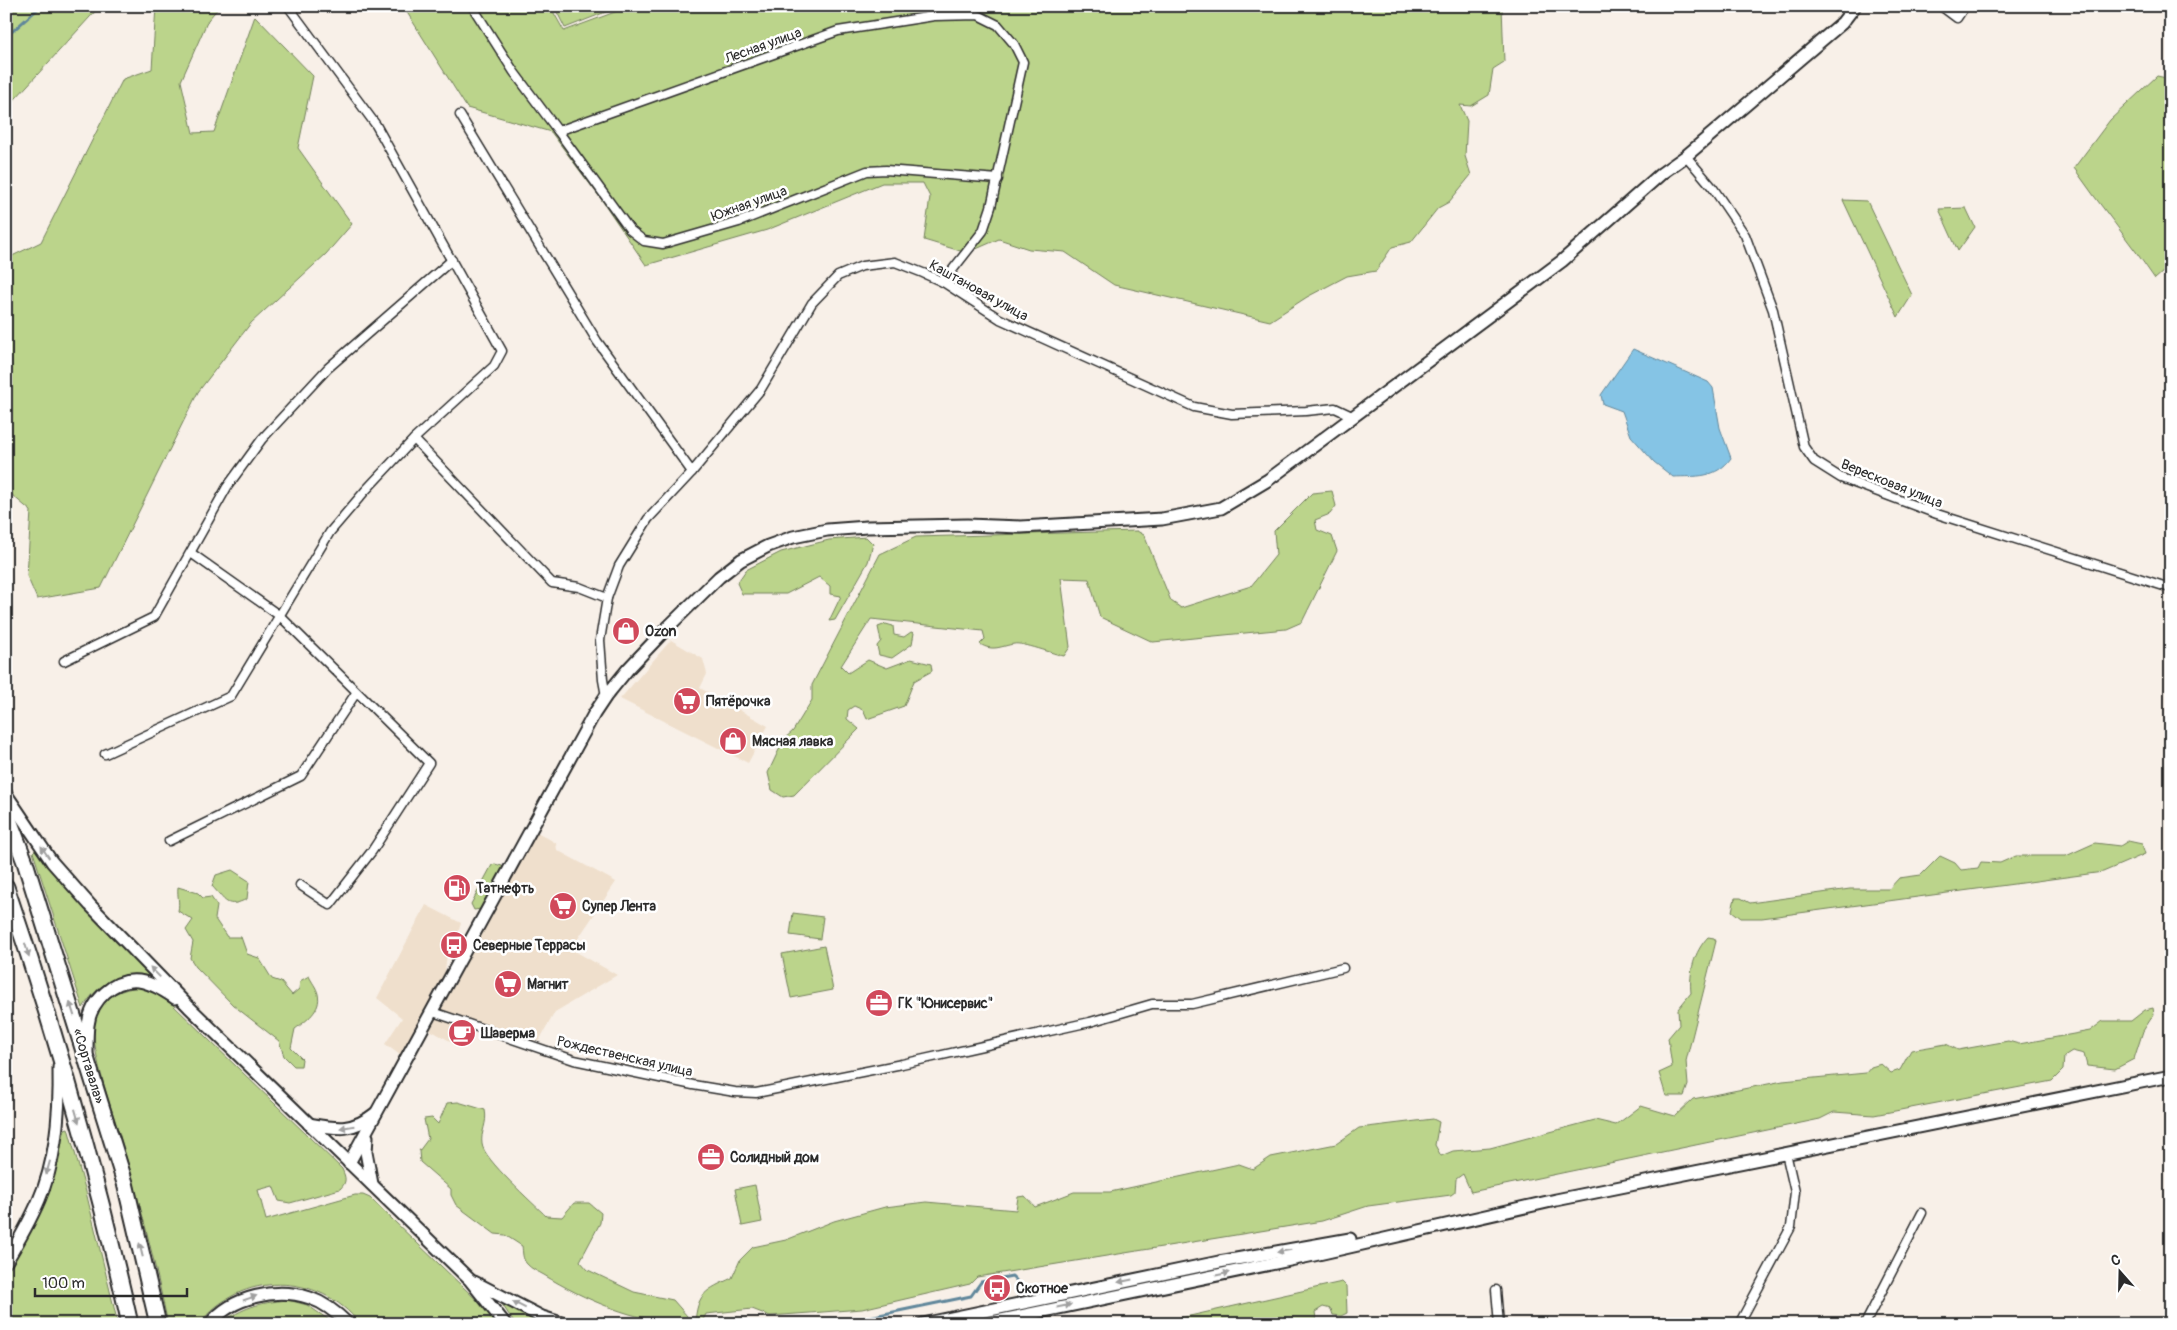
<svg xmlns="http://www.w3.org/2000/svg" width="2177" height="1330" font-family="Pangolin,sans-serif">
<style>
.built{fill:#efdfcc}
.green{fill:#bbd48b;stroke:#73805b}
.water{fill:#85c4e5;stroke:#61879b}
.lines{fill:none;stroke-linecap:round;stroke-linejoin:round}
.stream{stroke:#61879b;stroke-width:3}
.street-casing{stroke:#2b2b2b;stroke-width:11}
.secondary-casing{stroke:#2b2b2b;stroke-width:15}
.highway-casing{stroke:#2b2b2b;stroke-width:19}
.street{stroke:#fff;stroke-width:8}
.secondary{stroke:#fff;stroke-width:11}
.highway{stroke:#fff;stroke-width:15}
.oneway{fill:#a0a0a0}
.labels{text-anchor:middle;stroke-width:5;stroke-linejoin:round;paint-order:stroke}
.street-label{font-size:14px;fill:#2b2b2b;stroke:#fff}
.poi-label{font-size:14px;font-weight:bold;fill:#2b2b2b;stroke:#fff;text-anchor:start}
</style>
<rect width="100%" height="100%" fill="#f8f0e8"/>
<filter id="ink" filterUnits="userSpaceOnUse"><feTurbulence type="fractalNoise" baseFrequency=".02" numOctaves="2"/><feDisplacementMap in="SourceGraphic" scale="10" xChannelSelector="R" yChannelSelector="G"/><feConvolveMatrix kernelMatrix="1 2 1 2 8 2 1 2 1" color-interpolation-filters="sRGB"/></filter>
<g filter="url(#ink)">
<g class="built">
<path d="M671,640L703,659L707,674L700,688L768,726L748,763L620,699Z"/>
<path d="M537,832L556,843L557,850L616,882L571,949L617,975L555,1012L539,1041L463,1017L450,1041L430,1030Z"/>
<path d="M426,905L461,923L459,930L447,952L445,972L400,1055L385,1044L402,1018L377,998Z"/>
</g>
<g class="green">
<path d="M14,6H100L6,109V12Z"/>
<path d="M156,6H220L208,20L181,81L193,133L214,132L255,16L313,76L298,148L352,224L326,254L251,323L198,392L101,588L37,599L27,576L31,511L6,490V261L8,258L41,242L123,79L152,69Z"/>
<path d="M403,6H550L564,31L631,6H1502L1504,62L1493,69L1489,95L1471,106L1460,105L1467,121L1465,156L1471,175L1449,202L1438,208L1411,242L1392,247L1376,271L1347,276L1307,297L1270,321L1114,285L1065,252L1029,249L999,239L967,253L924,240L930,197L923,183H882L767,230L646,265L601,199L551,132L467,108Z"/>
<path d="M554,6H621L565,28Z"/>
<path d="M2157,76L2171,79V265L2155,279C2130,241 2100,206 2074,168L2110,120Z"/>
<path d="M1843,200L1867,201L1912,295L1898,317Z"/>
<path d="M1966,208L1975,227L1958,251L1939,209Z"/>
<path d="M1332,491L1336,506L1330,514L1315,520L1317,530L1332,536L1337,551L1302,622L1286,629L1153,642L1100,617L1089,579L1061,578L1070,647L1064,656C1054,654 1022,642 1014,644C1001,646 993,652 980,644L985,639L983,631L871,619L841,666L848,673L868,660L887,668L911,659L931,664L932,671L914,681L904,706L867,719L863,710L854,706L848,710L847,719L859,729L794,795L783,797L772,790L768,773L784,739L793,731L812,700V685L880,554L916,537L1137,531L1144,535L1171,601L1181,608L1251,586L1276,555L1274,531L1312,493Z"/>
<path d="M866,537L873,544L868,562L835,620L829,621L841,596L830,594V586L819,577L786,594H742L737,583L746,570L781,552L829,540Z"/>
<path d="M886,624L893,626L894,635L904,637L911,632L914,633L912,644L892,658L879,655L877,646L881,641L878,627Z"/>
<path d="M2128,841L2142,844L2145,854L2103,872L1762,918H1741L1732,911L1735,898H1741L1750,903L1850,889H1889L1899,878L1921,875L1940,856L1955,863L1961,870L1978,868L1981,862L2000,863L2016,856H2066L2095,843L2120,846Z"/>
<path d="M35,850L47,865L153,976C147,977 143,974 137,974C113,974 95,988 83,1008L33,852Z"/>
<path d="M495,864L502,866L503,869L481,909L474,910L471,904L492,865Z"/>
<path d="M232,870L249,881L247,899C226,909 226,901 212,886L216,875Z"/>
<path d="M178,887L198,893L203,898L211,897L217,906L215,919L227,937H241L247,954L259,958L272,979L281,982L292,995L299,989L300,981L309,976C311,981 317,988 318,994C322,1010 306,1021 295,1029L291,1048L302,1059L301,1066H294L284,1056L279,1041L233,1005L196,967L190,958L193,942L186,930L193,920L178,911C180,902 177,896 178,887Z"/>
<path d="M793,913L823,917L820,939L790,935Z"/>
<path d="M1708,937L1714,938L1716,941L1686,1061L1688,1085L1684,1096H1666L1659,1073L1672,1067L1668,1038L1679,1025L1678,1009L1691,993C1689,972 1694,952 1708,937Z"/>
<path d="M824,946L833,990L791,998L782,954Z"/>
<path d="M139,987L154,992L172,1004L342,1169C346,1178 347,1182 340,1189L290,1203L279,1201L273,1186L258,1190L266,1220L355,1195H363L370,1198L485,1308L497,1324H360C319,1271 240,1271 199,1324H168C155,1263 140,1202 122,1143C113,1112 91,1054 94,1024C96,999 117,990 139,987Z"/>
<path d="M2153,1008L2154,1014L2143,1031L2134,1059L2115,1069L2087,1066L2084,1054L2072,1051L2064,1056L2063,1070L2052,1081L1874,1115L1834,1112L1820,1119L1471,1192L1463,1174L1456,1179L1455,1192L1451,1195L1368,1206L1322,1221L977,1277L970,1284L862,1309L770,1316L752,1309L706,1314L701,1324H695C697,1293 706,1290 732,1278L740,1260L753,1247L786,1240L834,1221L885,1207L926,1202L1016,1210L1018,1197L1025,1196L1035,1207L1074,1192H1110L1239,1164L1253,1169L1271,1157L1336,1144L1359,1128L1433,1119L1439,1122L1435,1145L1441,1156L1453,1151L1490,1148L1595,1120L1616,1125L1641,1106L1675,1116L1693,1099L1783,1081L1866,1073L1871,1067L1881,1064L1891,1073L1900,1070L1911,1050L1946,1044L1958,1050L2008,1041L2019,1044L2090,1031L2103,1021H2131L2145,1010Z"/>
<path d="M458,1102L485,1110C488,1124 480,1132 482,1144C483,1159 534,1204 546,1216L562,1217L574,1203H589L601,1213L600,1223L580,1261L588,1270L634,1292L673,1300L687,1316L685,1323C638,1323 583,1299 544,1275C539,1272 531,1269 527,1264C522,1259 523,1252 522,1246L505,1235L495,1234L456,1205L451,1195V1189L420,1162L419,1151L428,1139L424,1119L432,1118L438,1124L447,1103Z"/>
<path d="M68,1128L86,1192L118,1324H6V1274L28,1236L46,1200L63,1136L65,1129Z"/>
<path d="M755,1185L762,1222L742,1226L735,1189Z"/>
<path d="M1342,1282L1346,1286L1347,1313L1341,1316L1333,1315L1331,1309L1323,1307L1315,1312L1316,1319L1302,1324H1154Z"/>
<path d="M288,1300L307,1305L335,1324H219C245,1307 257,1303 288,1300Z"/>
<path d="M500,1301L543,1324H515Z"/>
</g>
<path class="water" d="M1633,349L1708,382L1713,388L1720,428L1731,458C1716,479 1696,476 1673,477L1654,462L1631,436L1622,411L1603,404L1601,395Z"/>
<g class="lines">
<g class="stream">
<path d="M6,37L41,6"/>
<path d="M855,1320L971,1296L981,1282L1012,1276L1016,1280"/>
</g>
<g class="street-casing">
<g id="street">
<path d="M288,6L376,125L502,351L494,366L414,439L552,583L579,587L607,598"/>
<path d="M472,6L514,72L558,131L838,31L934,16L978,15L998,25L1014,44L1023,62L991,207L983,231L943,282"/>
<path d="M1941,6L1957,18L1965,6"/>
<path d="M460,115L597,341L692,472"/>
<path d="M558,131L630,230L644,241L663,244L739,222L867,171L886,170L998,179"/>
<path d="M1686,156L1713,188L1745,235L1773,310L1804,447L1814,461L1841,478L1937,514L2170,588"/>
<path d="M191,553L280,616L429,763L372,851L330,905L300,885"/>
<path d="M64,661L154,617L227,487L262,439L328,368L452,260"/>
<path d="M606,696L603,680L600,640L607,598L619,566L648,519L692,472L761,389L812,303L838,276L862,266L895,262L923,273L943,282L1000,319L1194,407L1232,414L1306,411L1335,408L1352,416"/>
<path d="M105,754L231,696L330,532L365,491L414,439"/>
<path d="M169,841L301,776L356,693"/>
<path d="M433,1012L574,1060L693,1085L735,1092L756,1093L902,1064L1090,1022L1152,1004H1192L1343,968"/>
<path d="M1496,1290L1499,1324"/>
<path d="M1739,1324L1791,1227L1795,1192L1786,1153"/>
<path d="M1865,1324L1922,1213"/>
</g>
</g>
<g class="secondary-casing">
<g id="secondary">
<path d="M6,794L52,862L90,905L189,1007L470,1280L505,1324"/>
<path d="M87,1052C87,1043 87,1033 88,1025C91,1000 114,978 139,981C152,983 164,991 175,998"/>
<path d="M309,1124C338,1129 352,1132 376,1113"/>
<path d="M367,1137L366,1152L372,1184"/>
<path d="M349,1163L594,714L606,696L628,669L665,630L719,577L741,560L768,546L793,537L827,530L867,527L967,525L1021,527L1162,519L1221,508L1268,480L1562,261L1662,173L1686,156L1842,23L1855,6"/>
<path d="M6,1262C18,1242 30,1221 39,1200C57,1159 60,1111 59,1067"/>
<path d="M474,1282L542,1317L564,1324"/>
<path d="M210,1324C232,1296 277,1287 310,1298C325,1303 337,1313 348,1324"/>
<path d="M923,1324L1219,1262L1350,1239"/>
<path d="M982,1324L1314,1255L1556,1200L2171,1076"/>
</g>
</g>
<g class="highway-casing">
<g id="highway">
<path d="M6,812L25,862L125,1183L158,1324"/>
<path d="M6,887C55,1030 97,1176 130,1324"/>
</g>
</g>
<use href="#street" class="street"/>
<use href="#secondary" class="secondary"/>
<use href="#highway" class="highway"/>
</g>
<defs><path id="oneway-solid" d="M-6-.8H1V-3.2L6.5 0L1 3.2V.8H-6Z" transform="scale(1.25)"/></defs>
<g class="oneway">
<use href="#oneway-solid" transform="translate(45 852) rotate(-125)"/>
<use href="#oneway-solid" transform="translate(27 950) rotate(73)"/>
<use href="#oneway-solid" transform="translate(155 972) rotate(-134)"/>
<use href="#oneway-solid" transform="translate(72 1009) rotate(-108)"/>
<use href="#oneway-solid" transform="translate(77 1116) rotate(74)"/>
<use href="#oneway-solid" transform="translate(347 1127) rotate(171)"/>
<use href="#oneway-solid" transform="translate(48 1168) rotate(106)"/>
<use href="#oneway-solid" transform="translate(141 1250) rotate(-104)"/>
<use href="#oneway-solid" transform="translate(1284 1251) rotate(170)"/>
<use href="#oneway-solid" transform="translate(1223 1274) rotate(-12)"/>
<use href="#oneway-solid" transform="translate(1125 1281) rotate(169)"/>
<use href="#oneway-solid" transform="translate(250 1298) rotate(-19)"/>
<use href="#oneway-solid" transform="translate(519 1305) rotate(-153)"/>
<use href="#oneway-solid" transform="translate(1064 1306) rotate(-12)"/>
</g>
</g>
<defs>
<g id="shop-disc" transform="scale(1.4375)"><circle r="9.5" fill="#d1495b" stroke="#fff"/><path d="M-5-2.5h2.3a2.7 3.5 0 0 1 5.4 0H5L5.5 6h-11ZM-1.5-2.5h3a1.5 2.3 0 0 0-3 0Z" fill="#fff"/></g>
<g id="supermarket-disc" transform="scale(1.4375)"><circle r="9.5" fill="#d1495b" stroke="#fff"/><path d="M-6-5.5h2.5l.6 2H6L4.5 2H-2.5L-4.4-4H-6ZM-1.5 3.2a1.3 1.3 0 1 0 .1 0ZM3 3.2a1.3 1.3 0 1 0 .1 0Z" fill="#fff"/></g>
<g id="fuel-disc" transform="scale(1.4375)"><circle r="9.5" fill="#d1495b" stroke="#fff"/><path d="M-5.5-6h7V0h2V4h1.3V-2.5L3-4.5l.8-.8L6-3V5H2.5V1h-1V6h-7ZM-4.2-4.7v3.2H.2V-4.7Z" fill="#fff"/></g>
<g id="bus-disc" transform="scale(1.4375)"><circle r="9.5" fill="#d1495b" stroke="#fff"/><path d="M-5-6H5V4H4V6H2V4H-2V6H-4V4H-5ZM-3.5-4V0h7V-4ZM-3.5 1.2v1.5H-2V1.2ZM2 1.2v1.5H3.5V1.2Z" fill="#fff"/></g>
<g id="office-disc" transform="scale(1.4375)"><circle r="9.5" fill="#d1495b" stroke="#fff"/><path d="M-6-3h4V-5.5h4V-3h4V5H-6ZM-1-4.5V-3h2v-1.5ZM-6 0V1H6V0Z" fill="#fff"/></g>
<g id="cafe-disc" transform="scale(1.4375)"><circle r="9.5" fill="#d1495b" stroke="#fff"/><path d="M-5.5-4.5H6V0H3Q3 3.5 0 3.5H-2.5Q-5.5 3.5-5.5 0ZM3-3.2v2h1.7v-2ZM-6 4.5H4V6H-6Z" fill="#fff"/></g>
</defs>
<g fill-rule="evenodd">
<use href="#shop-disc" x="626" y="631"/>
<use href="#supermarket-disc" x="687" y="701"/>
<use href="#shop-disc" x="733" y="741"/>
<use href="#fuel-disc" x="457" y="888"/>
<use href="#supermarket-disc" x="563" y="906"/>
<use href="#bus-disc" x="454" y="945"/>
<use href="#supermarket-disc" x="508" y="984"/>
<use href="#office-disc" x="879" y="1003"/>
<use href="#cafe-disc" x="462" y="1033"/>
<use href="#office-disc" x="711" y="1157"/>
<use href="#bus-disc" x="997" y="1288"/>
</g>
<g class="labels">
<g class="street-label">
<text transform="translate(763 45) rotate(-20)" y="5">Лесная улица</text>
<text transform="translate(749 203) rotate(-20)" y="5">Южная улица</text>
<text transform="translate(979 290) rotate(29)" y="5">Каштановая улица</text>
<text transform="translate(1892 483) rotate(22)" y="5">Вересковая улица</text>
<text transform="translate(625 1056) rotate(13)" y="5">Рождественская улица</text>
<text transform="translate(89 1066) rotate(73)" y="5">«Сортавала»</text>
</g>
<g class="poi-label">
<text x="645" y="636">Ozon</text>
<text x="706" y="706">Пятёрочка</text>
<text x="752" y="746">Мясная лавка</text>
<text x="476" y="893">Татнефть</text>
<text x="582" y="911">Супер Лента</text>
<text x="473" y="950">Северные Террасы</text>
<text x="527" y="989">Магнит</text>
<text x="898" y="1008">ГК "Юнисервис"</text>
<text x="481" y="1038">Шаверма</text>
<text x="730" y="1162">Солидный дом</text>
<text x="1016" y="1293">Скотное</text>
</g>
</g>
<rect width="2177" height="1330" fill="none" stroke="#fff" stroke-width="25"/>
<rect x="12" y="12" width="2152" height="1305" fill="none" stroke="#2b2b2b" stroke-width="2" filter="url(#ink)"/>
<g transform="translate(2120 1272) rotate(340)" stroke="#ffffff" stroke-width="4" paint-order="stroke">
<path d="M0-4L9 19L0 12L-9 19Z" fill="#2b2b2b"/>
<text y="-8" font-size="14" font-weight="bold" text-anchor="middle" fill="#2b2b2b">С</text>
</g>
<path d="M35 1288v8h152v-8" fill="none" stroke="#2b2b2b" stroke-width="2.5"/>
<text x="42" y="1288" font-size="15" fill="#2b2b2b" stroke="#ffffff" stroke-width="4" paint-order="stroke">100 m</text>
</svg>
